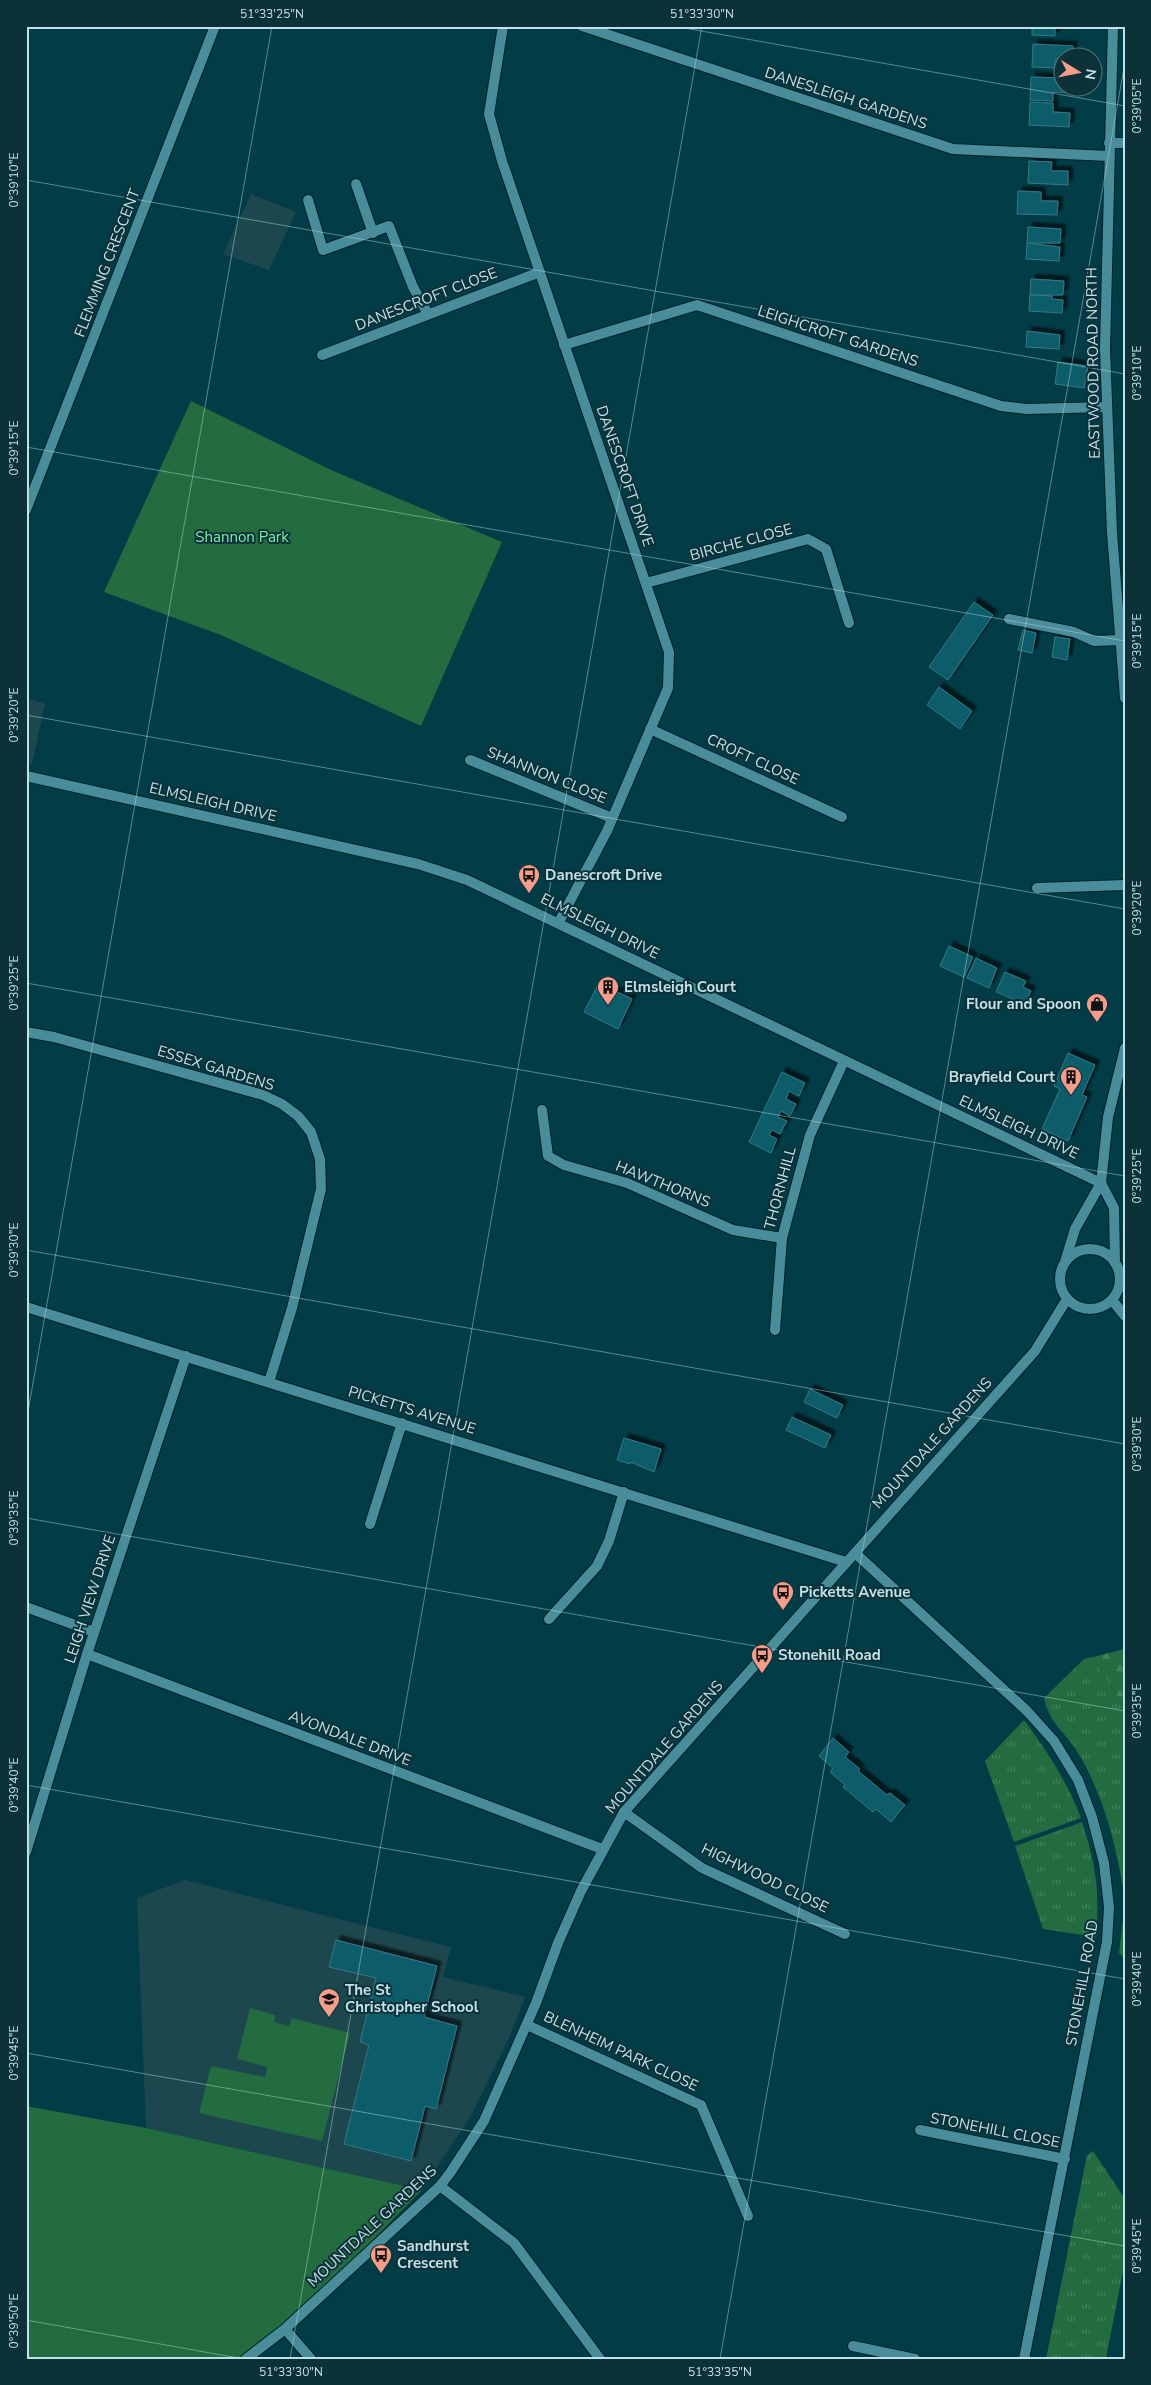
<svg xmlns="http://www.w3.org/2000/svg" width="1151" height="2385" font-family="'Nunito Sans',sans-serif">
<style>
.built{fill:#1d474f}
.grass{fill:url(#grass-tufts)}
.forest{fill:url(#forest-firs)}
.park{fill:#236c3f}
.building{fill:#0d5c6a;stroke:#357886;filter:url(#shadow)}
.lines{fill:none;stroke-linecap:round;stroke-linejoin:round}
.minor-casing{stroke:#002229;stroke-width:12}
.tertiary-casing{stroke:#002229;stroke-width:12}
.minor{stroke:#498c9a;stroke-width:10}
.tertiary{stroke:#498c9a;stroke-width:10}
.ticks{fill:none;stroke:#c1e1e9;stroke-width:1;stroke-opacity:0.45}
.labels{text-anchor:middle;stroke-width:4;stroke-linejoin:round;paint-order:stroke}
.street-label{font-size:15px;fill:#c1e1e9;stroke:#0c3138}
.park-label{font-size:15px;fill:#7cf0a3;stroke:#0c3138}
.poi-label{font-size:15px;font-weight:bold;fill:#c1e1e9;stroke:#0c3138;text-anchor:start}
.neatline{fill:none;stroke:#c1e1e9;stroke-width:2}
.ticks-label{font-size:12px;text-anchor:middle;fill:#c1e1e9}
</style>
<defs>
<pattern id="grass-tufts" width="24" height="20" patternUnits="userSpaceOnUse" patternTransform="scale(1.25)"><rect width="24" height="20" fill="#236c3f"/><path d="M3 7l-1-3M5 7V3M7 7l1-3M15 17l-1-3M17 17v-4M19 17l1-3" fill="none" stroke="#41815b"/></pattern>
<pattern id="forest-firs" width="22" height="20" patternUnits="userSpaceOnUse" patternTransform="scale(1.25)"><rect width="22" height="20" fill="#236c3f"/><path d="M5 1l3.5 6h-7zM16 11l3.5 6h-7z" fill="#41815b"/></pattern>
<filter id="shadow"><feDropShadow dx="4.5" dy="-4.5" stdDeviation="1" flood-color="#0009"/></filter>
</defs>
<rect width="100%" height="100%" fill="#023d47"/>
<g class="built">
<path d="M251,194L296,212L269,270L223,254Z"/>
<path d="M26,698L45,704L32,764L26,763Z"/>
<path d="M185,1880L451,1947L443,1977L525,1997L509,2038L472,2114L422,2190L146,2128L137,1898Z"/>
</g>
<g class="grass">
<path d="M1093,1657L1125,1709V1898C1116,1847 1105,1797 1078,1753C1065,1731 1050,1725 1044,1698L1084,1659Z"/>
<path d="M1024,1720C1047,1751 1067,1781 1081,1818L1014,1842L985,1761Z"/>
<path d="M1082,1822C1096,1864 1100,1893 1096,1937L1043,1929L1015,1846Z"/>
<path d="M1125,1903V1959L1119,1953Z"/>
<path d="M1093,2151L1125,2199V2261L1106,2358L1046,2359L1087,2155Z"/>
</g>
<path class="forest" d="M1125,1649V1709L1093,1657Z"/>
<g class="park">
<path d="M191,401L331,470L502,542L421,726L221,635L104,592Z"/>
<path d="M250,2008L275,2015L274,2022L289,2026L292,2018L350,2033L322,2141L199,2113L211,2066L265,2077L267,2067L237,2059Z"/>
<path d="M26,2106L146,2128L422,2190L285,2329L246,2359H26Z"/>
</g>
<g class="building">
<path d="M1032,26H1072L1055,27V36L1032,35Z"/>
<path d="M1033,44L1073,46L1072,58L1055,59V68L1032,67Z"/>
<path d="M1031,77L1064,78V88H1071L1070,93L1053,92V101L1030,100Z"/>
<path d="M1030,102L1053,103V112L1070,113L1069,127L1029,125Z"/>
<path d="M1029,161L1052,162L1051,171H1068V185L1028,183Z"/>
<path d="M1018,191L1041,192V201H1058L1057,215L1017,214Z"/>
<path d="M1028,227L1061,229L1060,243H1027Z"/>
<path d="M1027,243L1060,247L1059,261L1026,259Z"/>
<path d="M1031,279L1064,281L1063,295H1030Z"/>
<path d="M1030,295L1052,296V299L1063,300L1062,313L1029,311Z"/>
<path d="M1027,331L1060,335L1059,349L1026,347Z"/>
<path d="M1058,362L1088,366L1084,388L1055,384Z"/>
<path d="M974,602L993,615L948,680L929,667Z"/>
<path d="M1023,630L1036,633L1032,653L1018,650Z"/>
<path d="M1055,637L1070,639L1067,660L1052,657Z"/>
<path d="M939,687L972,711L960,729L927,705Z"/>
<path d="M949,946L973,957L964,977L940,966Z"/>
<path d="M976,958L997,968L989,988L967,978Z"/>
<path d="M1005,972L1026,981L1023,987L1031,991L1025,1004L996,992Z"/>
<path d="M599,983L632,999L618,1029L584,1012Z"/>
<path d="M1068,1053L1095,1065L1082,1095L1087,1097L1068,1141L1042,1129L1060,1089L1054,1086Z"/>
<path d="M782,1072L805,1083L799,1096L789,1091L786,1099L796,1104L790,1116L781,1111L778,1117L787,1121L780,1134L772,1130L769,1135L777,1139L771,1153L749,1142Z"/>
<path d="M810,1389L843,1405L837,1418L804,1402Z"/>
<path d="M792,1417L831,1435L825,1448L786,1430Z"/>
<path d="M624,1438L661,1449L654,1472L631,1462L630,1464L617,1460Z"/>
<path d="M833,1738L849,1752L845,1757L860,1769L858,1771L887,1795L890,1793L905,1805L891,1822L876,1809L873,1812L843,1787L845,1785L830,1772L833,1768L819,1756Z"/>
<path d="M336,1940L437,1966L424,2017L457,2026L436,2109L425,2106L411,2161L344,2144L369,2045L360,2042L376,1978L329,1967Z"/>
</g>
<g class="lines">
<g class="minor-casing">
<g id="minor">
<path d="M503,26L489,114L502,161L669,652L668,688L607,831L559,922"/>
<path d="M582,26L953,149L1109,156"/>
<path d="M1109,143H1125"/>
<path d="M356,184L373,233"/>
<path d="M308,200L323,250L389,226L413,287L428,314"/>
<path d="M564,345L697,305L1001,406L1027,409L1107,407"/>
<path d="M322,355L540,272"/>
<path d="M26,510L215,26"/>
<path d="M646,583L808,539L826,549L849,623"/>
<path d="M1009,619L1074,632L1094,641L1119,640"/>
<path d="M650,729L842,817"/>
<path d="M470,760L612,818"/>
<path d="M1037,888L1125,885"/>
<path d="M26,1032L54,1037L263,1095L282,1104L298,1116L311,1132L320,1159L321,1189L292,1308L269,1382"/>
<path d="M542,1110L548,1156L564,1165L627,1183L733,1230L782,1238"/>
<path d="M26,1307L846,1562"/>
<path d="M775,1330L782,1238L810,1135L844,1061"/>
<path d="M370,1524L402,1423"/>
<path d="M855,1553L1027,1711L1054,1741L1078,1780L1092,1817L1104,1863L1109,1907L1107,1942L1024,2359"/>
<path d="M26,1607L94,1632"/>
<path d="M549,1619L597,1566L609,1541L624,1492"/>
<path d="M87,1654L602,1849"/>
<path d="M624,1812L702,1868L845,1934"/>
<path d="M26,1852L87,1654L186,1356"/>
<path d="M527,2025L701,2105L748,2216"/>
<path d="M920,2130L1065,2159"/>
<path d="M440,2186L514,2243L600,2359"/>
<path d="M285,2329L311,2359"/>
<path d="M853,2346L915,2359"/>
</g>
</g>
<g class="tertiary-casing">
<g id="tertiary">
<path d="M1113,26L1105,349L1112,533L1125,698"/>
<path d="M26,776L418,864L467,880L1101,1183"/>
<path d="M1101,1183L1114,1208L1115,1263"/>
<circle cx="1090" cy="1279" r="30"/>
<path d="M1065,1262L1075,1229L1101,1183L1108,1117L1125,1048"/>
<path d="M1112,1300L1125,1316"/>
<path d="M246,2359L285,2329L440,2186L450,2173L484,2121L536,2003L558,1943L581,1891L624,1812L1035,1351L1067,1299"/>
</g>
</g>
<use href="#minor" class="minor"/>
<use href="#tertiary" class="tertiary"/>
</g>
<path class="ticks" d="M673,26L1125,106M26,180L1125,374M26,447L1125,641M26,715L1125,909M26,983L1125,1176M26,1250L1125,1444M26,1423L272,26M26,1518L1125,1711M26,1785L1125,1979M26,2053L1125,2246M26,2320L244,2359M290,2359L702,26M720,2359L1125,62"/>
<defs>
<g id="bus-pin" transform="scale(1.125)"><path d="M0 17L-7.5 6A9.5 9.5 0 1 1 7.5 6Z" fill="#f49d8a" stroke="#0c3138"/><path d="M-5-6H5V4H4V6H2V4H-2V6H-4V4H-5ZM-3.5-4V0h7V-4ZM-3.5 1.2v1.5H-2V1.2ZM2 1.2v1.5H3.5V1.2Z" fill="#111"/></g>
<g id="building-pin" transform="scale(1.125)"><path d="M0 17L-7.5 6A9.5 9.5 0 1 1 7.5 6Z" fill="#f49d8a" stroke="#0c3138"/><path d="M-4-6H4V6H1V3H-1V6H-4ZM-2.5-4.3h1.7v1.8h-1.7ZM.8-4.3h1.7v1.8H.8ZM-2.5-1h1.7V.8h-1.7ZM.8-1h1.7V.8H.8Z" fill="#111"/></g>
<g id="shop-pin" transform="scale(1.125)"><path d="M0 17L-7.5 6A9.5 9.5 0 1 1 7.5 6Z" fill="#f49d8a" stroke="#0c3138"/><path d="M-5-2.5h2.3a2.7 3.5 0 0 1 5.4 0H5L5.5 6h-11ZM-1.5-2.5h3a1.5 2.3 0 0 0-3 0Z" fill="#111"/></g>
<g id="school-pin" transform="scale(1.125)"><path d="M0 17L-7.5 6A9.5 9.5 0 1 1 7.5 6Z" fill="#f49d8a" stroke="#0c3138"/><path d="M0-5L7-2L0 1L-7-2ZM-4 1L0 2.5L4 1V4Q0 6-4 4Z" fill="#111"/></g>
</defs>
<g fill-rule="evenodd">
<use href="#bus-pin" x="529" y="875"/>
<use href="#building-pin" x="608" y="987"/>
<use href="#shop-pin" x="1097" y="1004"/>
<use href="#building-pin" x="1071" y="1077"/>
<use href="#bus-pin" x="783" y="1592"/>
<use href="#bus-pin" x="762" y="1655"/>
<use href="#school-pin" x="329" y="1999"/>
<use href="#bus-pin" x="381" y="2255"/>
</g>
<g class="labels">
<g class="street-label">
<text transform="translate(846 98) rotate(18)" y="5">DANESLEIGH GARDENS</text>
<text transform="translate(107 263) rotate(-69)" y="5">FLEMMING CRESCENT</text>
<text transform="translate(426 299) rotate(-21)" y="5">DANESCROFT CLOSE</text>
<text transform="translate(838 336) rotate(18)" y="5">LEIGHCROFT GARDENS</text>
<text transform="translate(1093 363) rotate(-91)" y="5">EASTWOOD ROAD NORTH</text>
<text transform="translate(625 476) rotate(71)" y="5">DANESCROFT DRIVE</text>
<text transform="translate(741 542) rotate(-15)" y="5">BIRCHE CLOSE</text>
<text transform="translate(753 759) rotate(25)" y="5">CROFT CLOSE</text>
<text transform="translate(547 775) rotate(22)" y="5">SHANNON CLOSE</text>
<text transform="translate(213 802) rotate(13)" y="5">ELMSLEIGH DRIVE</text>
<text transform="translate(600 926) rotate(26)" y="5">ELMSLEIGH DRIVE</text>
<text transform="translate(216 1068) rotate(17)" y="5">ESSEX GARDENS</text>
<text transform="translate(1019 1127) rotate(25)" y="5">ELMSLEIGH DRIVE</text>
<text transform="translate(663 1184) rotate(22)" y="5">HAWTHORNS</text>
<text transform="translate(780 1188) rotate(-75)" y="5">THORNHILL</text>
<text transform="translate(412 1410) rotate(17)" y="5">PICKETTS AVENUE</text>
<text transform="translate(932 1443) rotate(-48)" y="5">MOUNTDALE GARDENS</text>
<text transform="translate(90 1599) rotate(-72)" y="5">LEIGH VIEW DRIVE</text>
<text transform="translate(350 1738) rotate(21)" y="5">AVONDALE DRIVE</text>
<text transform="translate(664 1747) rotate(-49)" y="5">MOUNTDALE GARDENS</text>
<text transform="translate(765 1878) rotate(26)" y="5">HIGHWOOD CLOSE</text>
<text transform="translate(1082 1983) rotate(-80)" y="5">STONEHILL ROAD</text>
<text transform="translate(621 2051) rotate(25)" y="5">BLENHEIM PARK CLOSE</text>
<text transform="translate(995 2130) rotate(11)" y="5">STONEHILL CLOSE</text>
<text transform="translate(372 2226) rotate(-43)" y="5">MOUNTDALE GARDENS</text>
</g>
<g class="park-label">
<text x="242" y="542">Shannon Park</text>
</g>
<g class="poi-label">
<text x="545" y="880">Danescroft Drive</text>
<text x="624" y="992">Elmsleigh Court</text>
<text x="1081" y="1009" text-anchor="end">Flour and Spoon</text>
<text x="1055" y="1082" text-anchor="end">Brayfield Court</text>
<text x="799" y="1597">Picketts Avenue</text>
<text x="778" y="1660">Stonehill Road</text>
<text x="345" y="1995">The St<tspan x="345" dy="17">Christopher School</tspan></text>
<text x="397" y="2251">Sandhurst<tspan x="397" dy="17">Crescent</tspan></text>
</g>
</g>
<rect width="1151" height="2385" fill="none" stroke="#0c3138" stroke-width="55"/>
<g transform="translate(1078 72) rotate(100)"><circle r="24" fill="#0c3138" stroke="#54777f"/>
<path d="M0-4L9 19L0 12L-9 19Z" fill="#f49d8a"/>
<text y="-8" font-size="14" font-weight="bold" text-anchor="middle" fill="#c1e1e9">N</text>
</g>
<rect x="28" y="28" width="1096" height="2330" class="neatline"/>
<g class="ticks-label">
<text x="272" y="18">51°33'25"N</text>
<text x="702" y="18">51°33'30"N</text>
<text transform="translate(1137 106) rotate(-90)" y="4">0°39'05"E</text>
<text transform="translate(14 180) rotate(-90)" y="4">0°39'10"E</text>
<text transform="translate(1137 373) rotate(-90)" y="4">0°39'10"E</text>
<text transform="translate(14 448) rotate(-90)" y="4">0°39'15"E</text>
<text transform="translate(1137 641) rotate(-90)" y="4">0°39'15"E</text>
<text transform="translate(14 715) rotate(-90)" y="4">0°39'20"E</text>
<text transform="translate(1137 908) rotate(-90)" y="4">0°39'20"E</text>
<text transform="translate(14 983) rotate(-90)" y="4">0°39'25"E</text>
<text transform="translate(1137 1176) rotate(-90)" y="4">0°39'25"E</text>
<text transform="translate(14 1250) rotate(-90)" y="4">0°39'30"E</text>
<text transform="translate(1137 1444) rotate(-90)" y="4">0°39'30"E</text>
<text transform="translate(14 1518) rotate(-90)" y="4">0°39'35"E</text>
<text transform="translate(1137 1711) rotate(-90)" y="4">0°39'35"E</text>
<text transform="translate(14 1785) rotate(-90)" y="4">0°39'40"E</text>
<text transform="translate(1137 1979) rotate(-90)" y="4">0°39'40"E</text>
<text transform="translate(14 2053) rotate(-90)" y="4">0°39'45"E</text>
<text transform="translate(1137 2246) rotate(-90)" y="4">0°39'45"E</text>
<text transform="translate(14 2321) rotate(-90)" y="4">0°39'50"E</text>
<text x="291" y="2376">51°33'30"N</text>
<text x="720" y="2376">51°33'35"N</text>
</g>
</svg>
